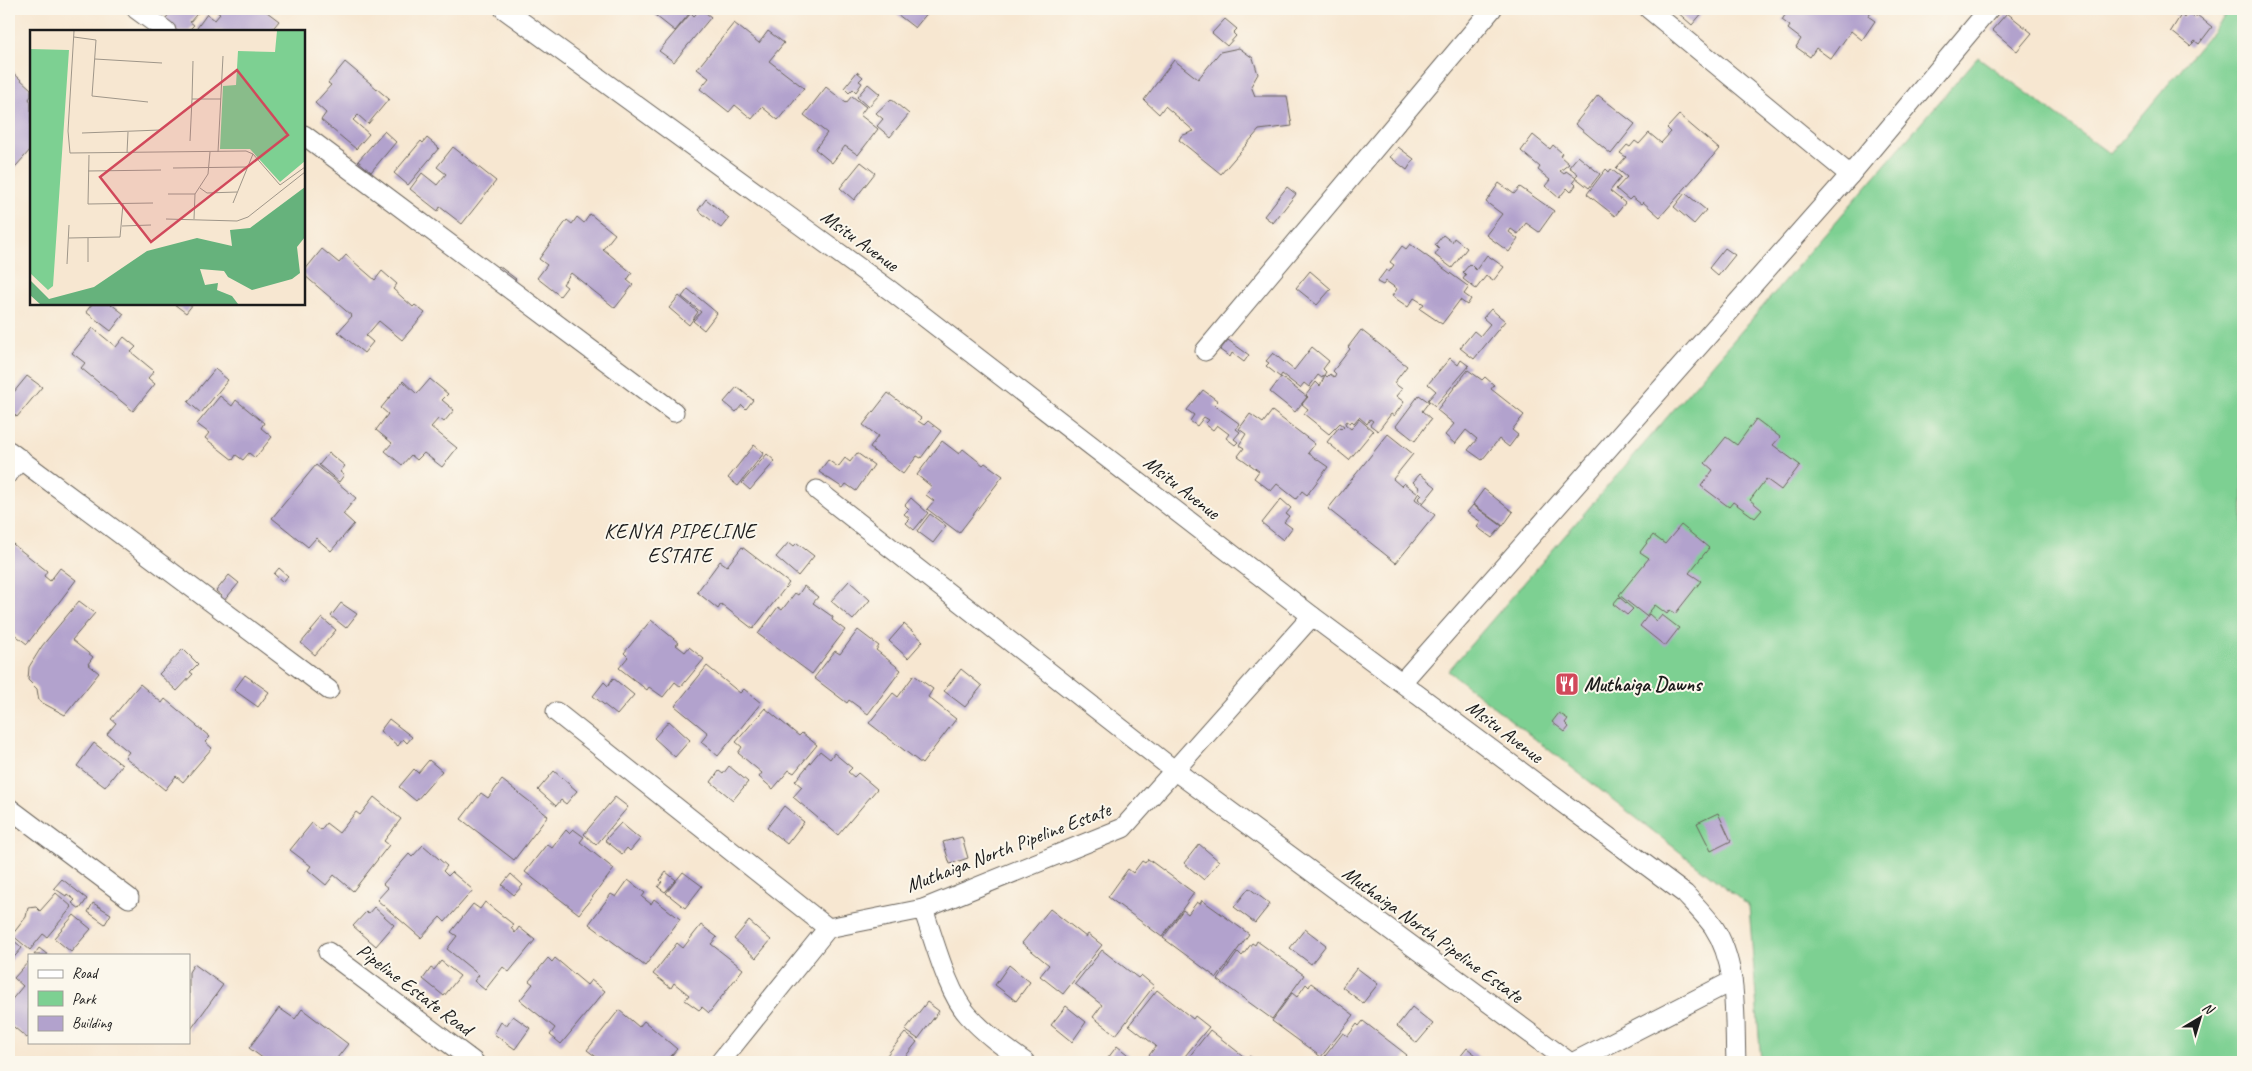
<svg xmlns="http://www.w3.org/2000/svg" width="2252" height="1071" font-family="Caveat,sans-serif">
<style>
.green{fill:#7dd092;stroke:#4c7657}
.building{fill:#b2a2cd}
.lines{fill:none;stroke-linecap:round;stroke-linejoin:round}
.minor-casing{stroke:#69635b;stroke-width:21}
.minor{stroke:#fff;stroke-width:19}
.labels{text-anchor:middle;stroke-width:4;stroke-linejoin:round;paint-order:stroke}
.street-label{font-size:20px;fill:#1c1c1c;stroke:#fbf7ec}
.poi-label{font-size:20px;font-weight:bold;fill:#1c1c1c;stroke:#fbf7ec;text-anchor:start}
.neighbourhood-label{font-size:21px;letter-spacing:1px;fill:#1c1c1c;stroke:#fbf7ec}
.inset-road{fill:none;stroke:#9f9689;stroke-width:1}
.view{fill:#d1495b;fill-opacity:0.15;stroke:#d1495b;stroke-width:2.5}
.inset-edge{fill:none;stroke:#1c1c1c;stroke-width:2.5}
</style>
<rect width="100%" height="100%" fill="#fbf7ec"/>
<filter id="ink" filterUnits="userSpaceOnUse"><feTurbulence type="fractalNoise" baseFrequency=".02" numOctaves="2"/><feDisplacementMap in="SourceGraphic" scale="10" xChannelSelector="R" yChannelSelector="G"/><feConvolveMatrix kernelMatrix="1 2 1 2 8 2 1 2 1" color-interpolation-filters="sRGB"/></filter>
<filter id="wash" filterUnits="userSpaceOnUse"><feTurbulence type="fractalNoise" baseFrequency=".0096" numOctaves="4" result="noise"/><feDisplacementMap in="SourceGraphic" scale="20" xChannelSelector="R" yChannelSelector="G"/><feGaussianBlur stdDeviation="1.12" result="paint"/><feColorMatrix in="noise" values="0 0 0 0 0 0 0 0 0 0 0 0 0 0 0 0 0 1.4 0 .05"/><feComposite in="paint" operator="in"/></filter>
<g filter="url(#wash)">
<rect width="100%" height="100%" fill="#f7e7d1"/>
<path class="green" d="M2231,9H2243V1062H1761L1749,906L1448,671L1978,57L2110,154Z"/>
<g id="blocks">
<g class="building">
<path d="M173,9H201L190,22L194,25L188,31H174L163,22Z"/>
<path d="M219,9H263L279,21L271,31H201L197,28L207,14L215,20L220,14L217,12Z"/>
<path d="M647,9H682L689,14L675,31Z"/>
<path d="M701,9L711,17L674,62L659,51L691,13L694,16Z"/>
<path d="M901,9H927L929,11L915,28L897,14Z"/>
<path d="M1678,9H1701L1704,11L1692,25L1676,11Z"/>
<path d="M1782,9H1870L1872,10L1868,16L1875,21L1862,40L1851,31L1831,59L1816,48L1810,57L1796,47L1801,39L1788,29L1790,26L1782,20L1787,12Z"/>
<path d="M2168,9H2182L2177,16Z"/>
<path d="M2188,12L2195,18L2197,15L2212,27L2199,44L2195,41L2190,46L2171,31L2181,15L2184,18Z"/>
<path d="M2007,13L2032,33L2017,51L1992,30Z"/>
<path d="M1225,19L1237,29L1233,33L1236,36L1227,46L1212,33Z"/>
<path d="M734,23L759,43L768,31L784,43L769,61L804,88L778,120L762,107L752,119L735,105L729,112L700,89L709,78L697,69Z"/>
<path d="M1239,48L1253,58L1258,74L1251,86L1255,96H1287L1292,126L1259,130L1221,174L1179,140L1181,136L1194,131L1165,106L1159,114L1144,100L1174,60L1198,79L1220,52Z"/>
<path d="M345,62L389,99L368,124L358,115L353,120L369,134L356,149L321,120L326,113L315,103L331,85L328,83Z"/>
<path d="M9,69L31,89V96L29,99L31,102V149L9,174Z"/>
<path d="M857,72L863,77L859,81L862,83L856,92L853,89L849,93L844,88Z"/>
<path d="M868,84L880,94L868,107L857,97Z"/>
<path d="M826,87L846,103L852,96L866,107L860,115L878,129L858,155L845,146L832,163L815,149L827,133L804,115Z"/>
<path d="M1598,95L1635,124L1611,154L1575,124Z"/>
<path d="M891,99L909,114L890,137L877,126L883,119L876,113Z"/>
<path d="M1679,115L1719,149L1660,217L1643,202L1641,204L1632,197L1629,200L1616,189L1627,177L1616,168L1626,157L1620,153L1627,145L1630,147L1635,141L1639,144L1649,133L1661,143L1671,132L1667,128Z"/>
<path d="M384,131L396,142L371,172L358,161Z"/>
<path d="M1533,135L1550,149L1553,145L1562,153L1560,156L1569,164L1560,171L1564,174L1566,171L1576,178L1573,182L1576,185L1571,192L1567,188L1559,198L1545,186L1550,180L1538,170L1540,167L1521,151Z"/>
<path d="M427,138L439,148L408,185L394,173L421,141L423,143Z"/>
<path d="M453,147L496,181L462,224L440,207L438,211L410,189L422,173L437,185L446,174L437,167Z"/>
<path d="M1398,147L1414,159L1407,170L1390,157Z"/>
<path d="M1578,156L1600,174L1589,188L1575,177L1578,174L1569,167Z"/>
<path d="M861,162L875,173L854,200L840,188Z"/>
<path d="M1606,169L1609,172L1611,169L1621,177L1610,191L1625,203L1615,216L1587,194Z"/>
<path d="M1499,183L1514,194L1520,187L1554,211L1539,232L1526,223L1518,234L1511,229L1509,232L1518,239L1509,252L1486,235L1502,214L1486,202Z"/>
<path d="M1287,187L1296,194L1273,223L1264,216Z"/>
<path d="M1685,193L1706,210L1694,224L1674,207Z"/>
<path d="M706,199L729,218L721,228L698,210Z"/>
<path d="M590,214L615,234L603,249L632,273L627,280L633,285L615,308L571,273L563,284L567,287L560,296L537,278L547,265L539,259L567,220L572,224L577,217L584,223Z"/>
<path d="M1443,235L1452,242L1454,238L1467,248L1452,268L1435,255L1439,249L1435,245Z"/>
<path d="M1410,244L1469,287L1464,294L1471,299L1467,305L1460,300L1442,324L1420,309L1424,304L1414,298L1408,307L1392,296L1397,289L1386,281L1383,285L1377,282L1386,270L1389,272L1394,265L1390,262L1402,246L1406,249Z"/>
<path d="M1725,248L1735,255L1718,276L1709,268Z"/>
<path d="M322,249L339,263L346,255L375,280L382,271L397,284L393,289L413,307L415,305L425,313L402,340L379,321L366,336L373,342L364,353L338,332L352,316L304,275V271Z"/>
<path d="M1487,255L1504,267L1493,281L1486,276L1476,289L1463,279L1466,275L1463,272L1470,264L1476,270Z"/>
<path d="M499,266L516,279L510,287L493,274Z"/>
<path d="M1310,271L1331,289L1317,305L1296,288Z"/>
<path d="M688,289L717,313L704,330L693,321L701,312L682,297Z"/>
<path d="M679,296L698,312L689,325L669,308Z"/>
<path d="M92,304H111L124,314L111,331L86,312Z"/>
<path d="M174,304H193L186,313Z"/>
<path d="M1491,309L1505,321L1474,359L1460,348L1474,331L1480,336L1490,324L1483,318Z"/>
<path d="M93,328L116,347L124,337L136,347L131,352L154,371L148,378L155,384L133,411L81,368L85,363L72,353Z"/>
<path d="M1361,330L1407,366L1394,383L1402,389L1396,396L1404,402L1394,416L1391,414L1378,431L1370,425L1373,421L1370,419L1367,424L1359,417L1354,423L1352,421L1350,423L1347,421L1345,424L1351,429L1359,419L1373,431L1349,460L1327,442L1339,427L1341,429L1344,426L1340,423L1329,434L1304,414L1308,409L1302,404L1308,397L1306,395L1316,382L1320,386L1325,375L1327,377L1330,374L1334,377L1336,374L1333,371L1350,349L1348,347Z"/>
<path d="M1228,340L1249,355L1244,362L1232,353L1230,357L1220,350Z"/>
<path d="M1312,347L1329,361L1323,369L1326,372L1322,378L1318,375L1309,387L1304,383L1300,388L1282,374L1280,377L1266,366L1269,363L1266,361L1273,353L1294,370Z"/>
<path d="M1450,358L1458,365L1461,360L1469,366L1435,406L1428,400L1436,391L1428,384Z"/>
<path d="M215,369L228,380L201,413L188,402Z"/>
<path d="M1468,370L1482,380L1485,377L1494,385L1491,389L1524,415L1512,430L1518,435L1509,447L1499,439L1482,460L1468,450L1477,439L1466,430L1455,444L1445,435L1454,424L1437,410Z"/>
<path d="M27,376L42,387L17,417L9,410V398Z"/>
<path d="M1281,377L1307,397L1295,412L1270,392Z"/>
<path d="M430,379L448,394L442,400L454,410L444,422L439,418L431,427L457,448L442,467L424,453L417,460L411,455L402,465L385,451L392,443L376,430L388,414L381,408L403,381L417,394Z"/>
<path d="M737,387L753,400L746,409L742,405L736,412L724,402Z"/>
<path d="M1203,390L1218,401L1214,405L1240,424L1236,429L1240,432L1234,439L1238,442L1235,445L1226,438L1229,434L1217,425L1213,430L1205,424L1209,420L1204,417L1197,426L1190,421L1194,415L1187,410Z"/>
<path d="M888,393L921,418L918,421L924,425L928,421L941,431L921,458L917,456L903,474L870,448L878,436L863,425Z"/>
<path d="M1419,395L1429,402L1422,411L1431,419L1415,441L1396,426Z"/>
<path d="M220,396L232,406L236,400L264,423L261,428L272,437L255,458L249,453L243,460L236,455L233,460L205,438L209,433L197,424Z"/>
<path d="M1272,411L1315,444L1308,453L1328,467L1307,495L1302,491L1296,499L1277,484L1271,491L1254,478L1259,471L1238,456L1244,448L1239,445L1246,434L1239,429L1250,414L1263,423Z"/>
<path d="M1756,419L1780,437L1773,445L1800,465L1781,490L1766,479L1750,500L1762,510L1755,518L1733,502L1729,507L1701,486L1713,470L1705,463L1726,437L1737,445Z"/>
<path d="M1388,434L1413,454L1393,479L1401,486L1404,483L1418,494L1415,499L1435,515L1396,563L1328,509Z"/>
<path d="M942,441L959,454L963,449L983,465L985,463L1003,476L959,533L927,509L934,501L926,495L932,487L917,475Z"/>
<path d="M754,445L764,453L738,486L728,478Z"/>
<path d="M329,453L345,466L340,472L344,475L339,482L319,465Z"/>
<path d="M857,453L874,465L856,491L846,484L843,488L819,472L828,460L838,467L845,458L850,462Z"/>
<path d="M767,454L775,461L750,490L742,483Z"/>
<path d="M316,465L356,498L343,514L354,524L331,551L316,538L308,547L272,518Z"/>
<path d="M1420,474L1436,487L1423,503L1418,499L1422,495L1418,491L1420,488L1413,482Z"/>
<path d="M1484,489L1513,512L1503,526L1473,504Z"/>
<path d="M911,498L928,513L914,530L906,523L910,519L904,514L909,509L905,505Z"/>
<path d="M1281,499L1291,508L1286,514L1289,516L1284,522L1292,528L1283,540L1262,523Z"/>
<path d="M1473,505L1502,526L1492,538L1477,527L1481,522L1467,512Z"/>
<path d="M930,514L946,526L933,543L917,531Z"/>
<path d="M1681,525L1709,548L1689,573L1701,581L1675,614L1670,610L1667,614L1655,605L1646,616L1619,595L1649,558L1640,552L1653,535L1665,544Z"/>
<path d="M9,541L47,571L44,576L50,581L60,568L76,580L27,644L9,630Z"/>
<path d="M789,542L794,546L797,543L814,556L798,576L776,557Z"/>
<path d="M742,547L789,583L753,629L721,604L718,609L697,592L720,561L727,566Z"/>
<path d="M279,568L288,576L283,582L274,574Z"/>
<path d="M229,575L239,583L222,603L218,600L222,596L216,591Z"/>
<path d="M849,581L870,600L853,620L831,601Z"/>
<path d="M804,586L818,597L813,603L833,617L832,620L845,630L812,674L758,634L778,607L782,610L795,593L798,595Z"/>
<path d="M1619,597L1633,609L1627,615L1613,604Z"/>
<path d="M79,601L95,613L72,640L93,657L88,664L99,673L65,715L39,701L37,689L28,680L29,667L42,646Z"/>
<path d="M341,603L357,614L346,628L331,616Z"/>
<path d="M1649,614L1657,621L1662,615L1679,628L1665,646L1640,626Z"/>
<path d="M322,618L336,630L315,655L301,643Z"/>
<path d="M651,620L679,643L676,645L685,652L689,647L704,659L681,687L675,682L663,697L649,687L647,690L619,668L628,657L624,653Z"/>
<path d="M904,624L923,641L908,658L889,641Z"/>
<path d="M858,630L879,646L876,650L901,670L868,714L849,700L847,703L814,678L835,651L840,654Z"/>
<path d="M183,649L198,664L190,672L193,674L177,691L159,674Z"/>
<path d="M707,666L740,693L744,689L761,703L718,756L701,742L708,733L675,706Z"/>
<path d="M961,669L982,686L965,707L944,691Z"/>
<path d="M245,675L269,692L258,707L234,690Z"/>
<path d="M914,675L933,689L928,697L956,719L922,764L869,723L893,693L898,697Z"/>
<path d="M613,678L634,695L617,715L593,696L604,682L608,686Z"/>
<path d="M140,684L162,703L165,699L210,737L205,742L212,748L183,782L176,776L165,790L125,757L129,752L107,734L116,723L111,719Z"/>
<path d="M765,708L799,736L802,733L817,745L794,773L789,770L773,789L759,777L762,773L738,753L742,747L736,742Z"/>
<path d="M1559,713L1568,719L1565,723L1569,727L1565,732L1552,722Z"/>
<path d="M389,719L412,737L407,743L403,739L398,746L380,731Z"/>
<path d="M669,721L690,740L675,757L654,738Z"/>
<path d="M94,743L122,765L105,787L77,766Z"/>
<path d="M820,751L830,759L834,753L852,768L848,772L854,777L858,773L877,789L838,835L793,797L802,787L795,781Z"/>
<path d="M429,760L442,771L416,801L399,787L414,769L418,773Z"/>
<path d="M729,766L748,782L733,800L711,782L719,771L723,774Z"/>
<path d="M554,771L577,791L566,804L561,800L556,806L538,790Z"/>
<path d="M502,780L548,816L514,860L461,819L481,793L488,798Z"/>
<path d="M374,797L401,819L384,841L389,845L353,891L334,875L326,885L308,870L311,866L290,850L312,823L321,830L326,823L339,833L356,812L360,815Z"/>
<path d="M615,797L628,807L596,845L584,834Z"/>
<path d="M784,806L804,822L787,844L767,828Z"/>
<path d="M1718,813L1731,841L1711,851L1697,823Z"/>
<path d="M621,823L640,839L630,851L627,848L622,854L605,840Z"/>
<path d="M573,829L584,837L580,842L614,869L579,914L525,872L547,844L552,848L566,830L569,833Z"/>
<path d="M962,837L968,858L950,864L943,842Z"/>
<path d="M1199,844L1219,861L1204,880L1184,863Z"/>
<path d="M423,845L447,866L443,871L448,876L452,872L473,890L445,922L440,917L421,938L377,900L388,888L383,884L409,854L412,857Z"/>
<path d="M1148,859L1194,893L1162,937L1108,897L1128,869L1133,873L1142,861L1145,863Z"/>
<path d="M666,872L676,880L665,892L658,887L662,882L660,880Z"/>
<path d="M683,872L702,886L685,908L666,893Z"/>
<path d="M511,874L523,885L514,895L502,885Z"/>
<path d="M62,879L87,899L80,909L72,903L75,900L67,894L66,896L54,888Z"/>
<path d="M628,880L645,893L642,897L651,904L654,899L680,919L645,966L589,924L611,894L616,897Z"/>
<path d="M1249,888L1270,904L1255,923L1234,907Z"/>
<path d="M56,893L72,907L47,937L43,934L30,950L12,935L26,917L28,908L36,907L40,911Z"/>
<path d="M1202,900L1249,934L1217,978L1163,938L1183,910L1188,914L1197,902L1200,904Z"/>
<path d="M485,902L514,925L511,928L515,933L519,927L535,940L509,972L503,967L485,990L474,981L479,975L447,949L457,936L451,932L473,904L480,909Z"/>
<path d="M93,903L111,914L105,924L88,912Z"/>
<path d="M374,907L394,925L376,946L353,926L366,912L368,914Z"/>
<path d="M1050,909L1086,937L1088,934L1102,945L1063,994L1040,976L1049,965L1022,943Z"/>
<path d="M74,915L91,929L71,952L54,938Z"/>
<path d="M749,921L771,940L756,958L734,939Z"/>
<path d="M701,925L717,937L711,944L743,969L709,1013L702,1007L699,1010L685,1000L689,995L674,983L671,988L653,974L677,943L683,948Z"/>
<path d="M1305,929L1326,945L1311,964L1290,948Z"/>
<path d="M9,936L22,948L9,963Z"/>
<path d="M1257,941L1304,975L1272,1019L1218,980L1238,952L1242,956L1252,943L1255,945Z"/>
<path d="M39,948L48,955H34Z"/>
<path d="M1102,950L1138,978L1141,975L1154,986L1116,1035L1093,1017L1102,1005L1075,984Z"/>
<path d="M548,958L552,962L555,958L587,985L591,980L605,991L561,1044L550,1035L555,1028L520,1000L533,984L529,981Z"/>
<path d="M29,961V1036L27,1038L9,1023V1003L23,986L14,978Z"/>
<path d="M441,961L460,976L444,996L423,979L431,968L434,970Z"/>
<path d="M194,964L223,985L189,1032V972Z"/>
<path d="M1009,965L1030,982L1016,1001L995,985Z"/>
<path d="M1357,968L1378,984L1363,1003L1342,987Z"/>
<path d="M1311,983L1354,1015L1321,1057L1272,1021L1292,993L1297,997L1306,984L1309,987Z"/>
<path d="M1157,990L1193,1019L1195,1016L1209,1027L1180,1062H1153L1147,1058L1156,1046L1129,1025Z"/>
<path d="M927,1002L939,1011L918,1039L905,1030Z"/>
<path d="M1066,1006L1086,1022L1072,1042L1051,1025Z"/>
<path d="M1412,1007L1433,1024L1417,1043L1397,1026Z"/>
<path d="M279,1008L295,1019L302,1009L348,1044L334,1062H268L249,1048Z"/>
<path d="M619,1010L639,1027L644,1021L677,1049L666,1062H597L599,1059L587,1050Z"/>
<path d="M513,1016L530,1028L515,1049L494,1034L501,1022L506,1026Z"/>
<path d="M1363,1021L1407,1055L1401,1062H1325L1322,1060L1343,1033L1348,1036L1357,1024L1359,1026Z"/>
<path d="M1210,1030L1247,1059L1249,1056L1257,1062H1185Z"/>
<path d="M905,1033L917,1042L901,1062H884L882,1061Z"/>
<path d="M1117,1046L1137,1062H1105Z"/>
<path d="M1467,1048L1485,1062H1456Z"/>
</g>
</g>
</g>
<g filter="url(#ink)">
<use href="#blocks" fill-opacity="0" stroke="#69635b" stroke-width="1"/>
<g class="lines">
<g class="minor-casing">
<g id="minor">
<path d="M136,9L166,31"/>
<path d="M504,9L891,291L1312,616L1685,894C1695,905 1705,915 1713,926C1739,965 1734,1018 1736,1062"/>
<path d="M1649,9L1850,175"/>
<path d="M304,135L674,412"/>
<path d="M1205,351L1492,9"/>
<path d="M9,451L329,690"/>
<path d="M9,473L21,459"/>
<path d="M817,490L1174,770L1569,1062"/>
<path d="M1402,682L1850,175L1989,9"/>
<path d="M556,712L828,928"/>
<path d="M9,808L129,898"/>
<path d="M923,909C934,939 947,992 968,1015C984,1033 1005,1048 1025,1062"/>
<path d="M328,952L474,1062"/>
<path d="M720,1062L828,928L923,909L1123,828L1312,616"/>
<path d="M1574,1062L1732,981"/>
</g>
</g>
<use href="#minor" class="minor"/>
</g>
</g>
<defs>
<g id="restaurant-square" transform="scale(1.25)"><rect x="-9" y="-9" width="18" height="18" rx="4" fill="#d1495b" stroke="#fbf7ec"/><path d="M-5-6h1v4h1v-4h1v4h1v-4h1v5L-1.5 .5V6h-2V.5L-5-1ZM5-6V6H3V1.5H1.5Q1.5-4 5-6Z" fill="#fff"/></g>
</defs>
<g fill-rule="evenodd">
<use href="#restaurant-square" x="1567" y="684"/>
</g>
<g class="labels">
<g class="street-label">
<text transform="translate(860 240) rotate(36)" y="7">Msitu Avenue</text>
<text transform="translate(1182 487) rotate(38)" y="7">Msitu Avenue</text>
<text transform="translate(1505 731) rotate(37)" y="7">Msitu Avenue</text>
<text transform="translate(1008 847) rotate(-21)" y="7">Muthaiga North Pipeline Estate</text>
<text transform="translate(1433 934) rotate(36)" y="7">Muthaiga North Pipeline Estate</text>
<text transform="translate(415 989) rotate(37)" y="7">Pipeline Estate Road</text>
</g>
<g class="poi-label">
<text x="1584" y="691">Muthaiga Dawns</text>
</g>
<g class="neighbourhood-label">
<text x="680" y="538">KENYA PIPELINE<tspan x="680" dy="24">ESTATE</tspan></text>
</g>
</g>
<g transform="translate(30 30)">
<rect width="275" height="275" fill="#f7e7d1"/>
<path d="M247,1H275V131L250,152L220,119H190L193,56L206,55L208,21L245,22ZM0,19L39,20L23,256L18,260L0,243Z" fill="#7dd092"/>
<path d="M275,157V207L267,217L270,243L262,249L222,260L198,247L194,241L170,239L175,255L188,253L187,260L202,266L208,274H10L0,265V250L19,269L64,257L117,221L167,208L202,216L200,200L220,198Z" fill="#66b27c"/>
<path class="inset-road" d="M44,1L38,101L40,123L216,121L223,124L250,155L275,137M44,7L66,10L62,66L118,72M65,29L132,33M163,31L162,69H191M52,103L130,100M160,111L162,69M188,122L193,26M97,123L98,102M59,125L58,174L123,173M143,138L217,137M58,141L131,140M170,158L177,163L207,162M138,164H165M203,173L223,124M136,189L207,191L218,187L275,142M164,189L165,164L178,144L180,122M92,196L121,195M39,208L90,207L93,174M58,232V208M37,234L39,195"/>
<path class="view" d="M207,40L258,105L121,212L70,147Z"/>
<rect width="275" height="275" class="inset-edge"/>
</g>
<rect width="2252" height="1071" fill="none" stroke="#fbf7ec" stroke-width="30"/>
<rect x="28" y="954" width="162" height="90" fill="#fbf7ec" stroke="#a29f99"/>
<rect x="38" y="970" width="25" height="8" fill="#ffffff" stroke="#a29f99"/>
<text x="72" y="978" font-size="15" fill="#1c1c1c">Road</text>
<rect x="38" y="991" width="25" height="15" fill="#7dd092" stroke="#a29f99"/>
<text x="72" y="1004" font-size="15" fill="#1c1c1c">Park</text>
<rect x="38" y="1016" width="25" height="15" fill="#b2a2cd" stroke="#a29f99"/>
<text x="72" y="1028" font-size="15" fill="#1c1c1c">Building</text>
<g transform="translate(2200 1018) rotate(38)" stroke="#fbf7ec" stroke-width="4" paint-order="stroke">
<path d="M0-4L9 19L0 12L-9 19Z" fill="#1c1c1c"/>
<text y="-8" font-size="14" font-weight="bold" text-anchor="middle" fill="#1c1c1c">N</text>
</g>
</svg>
